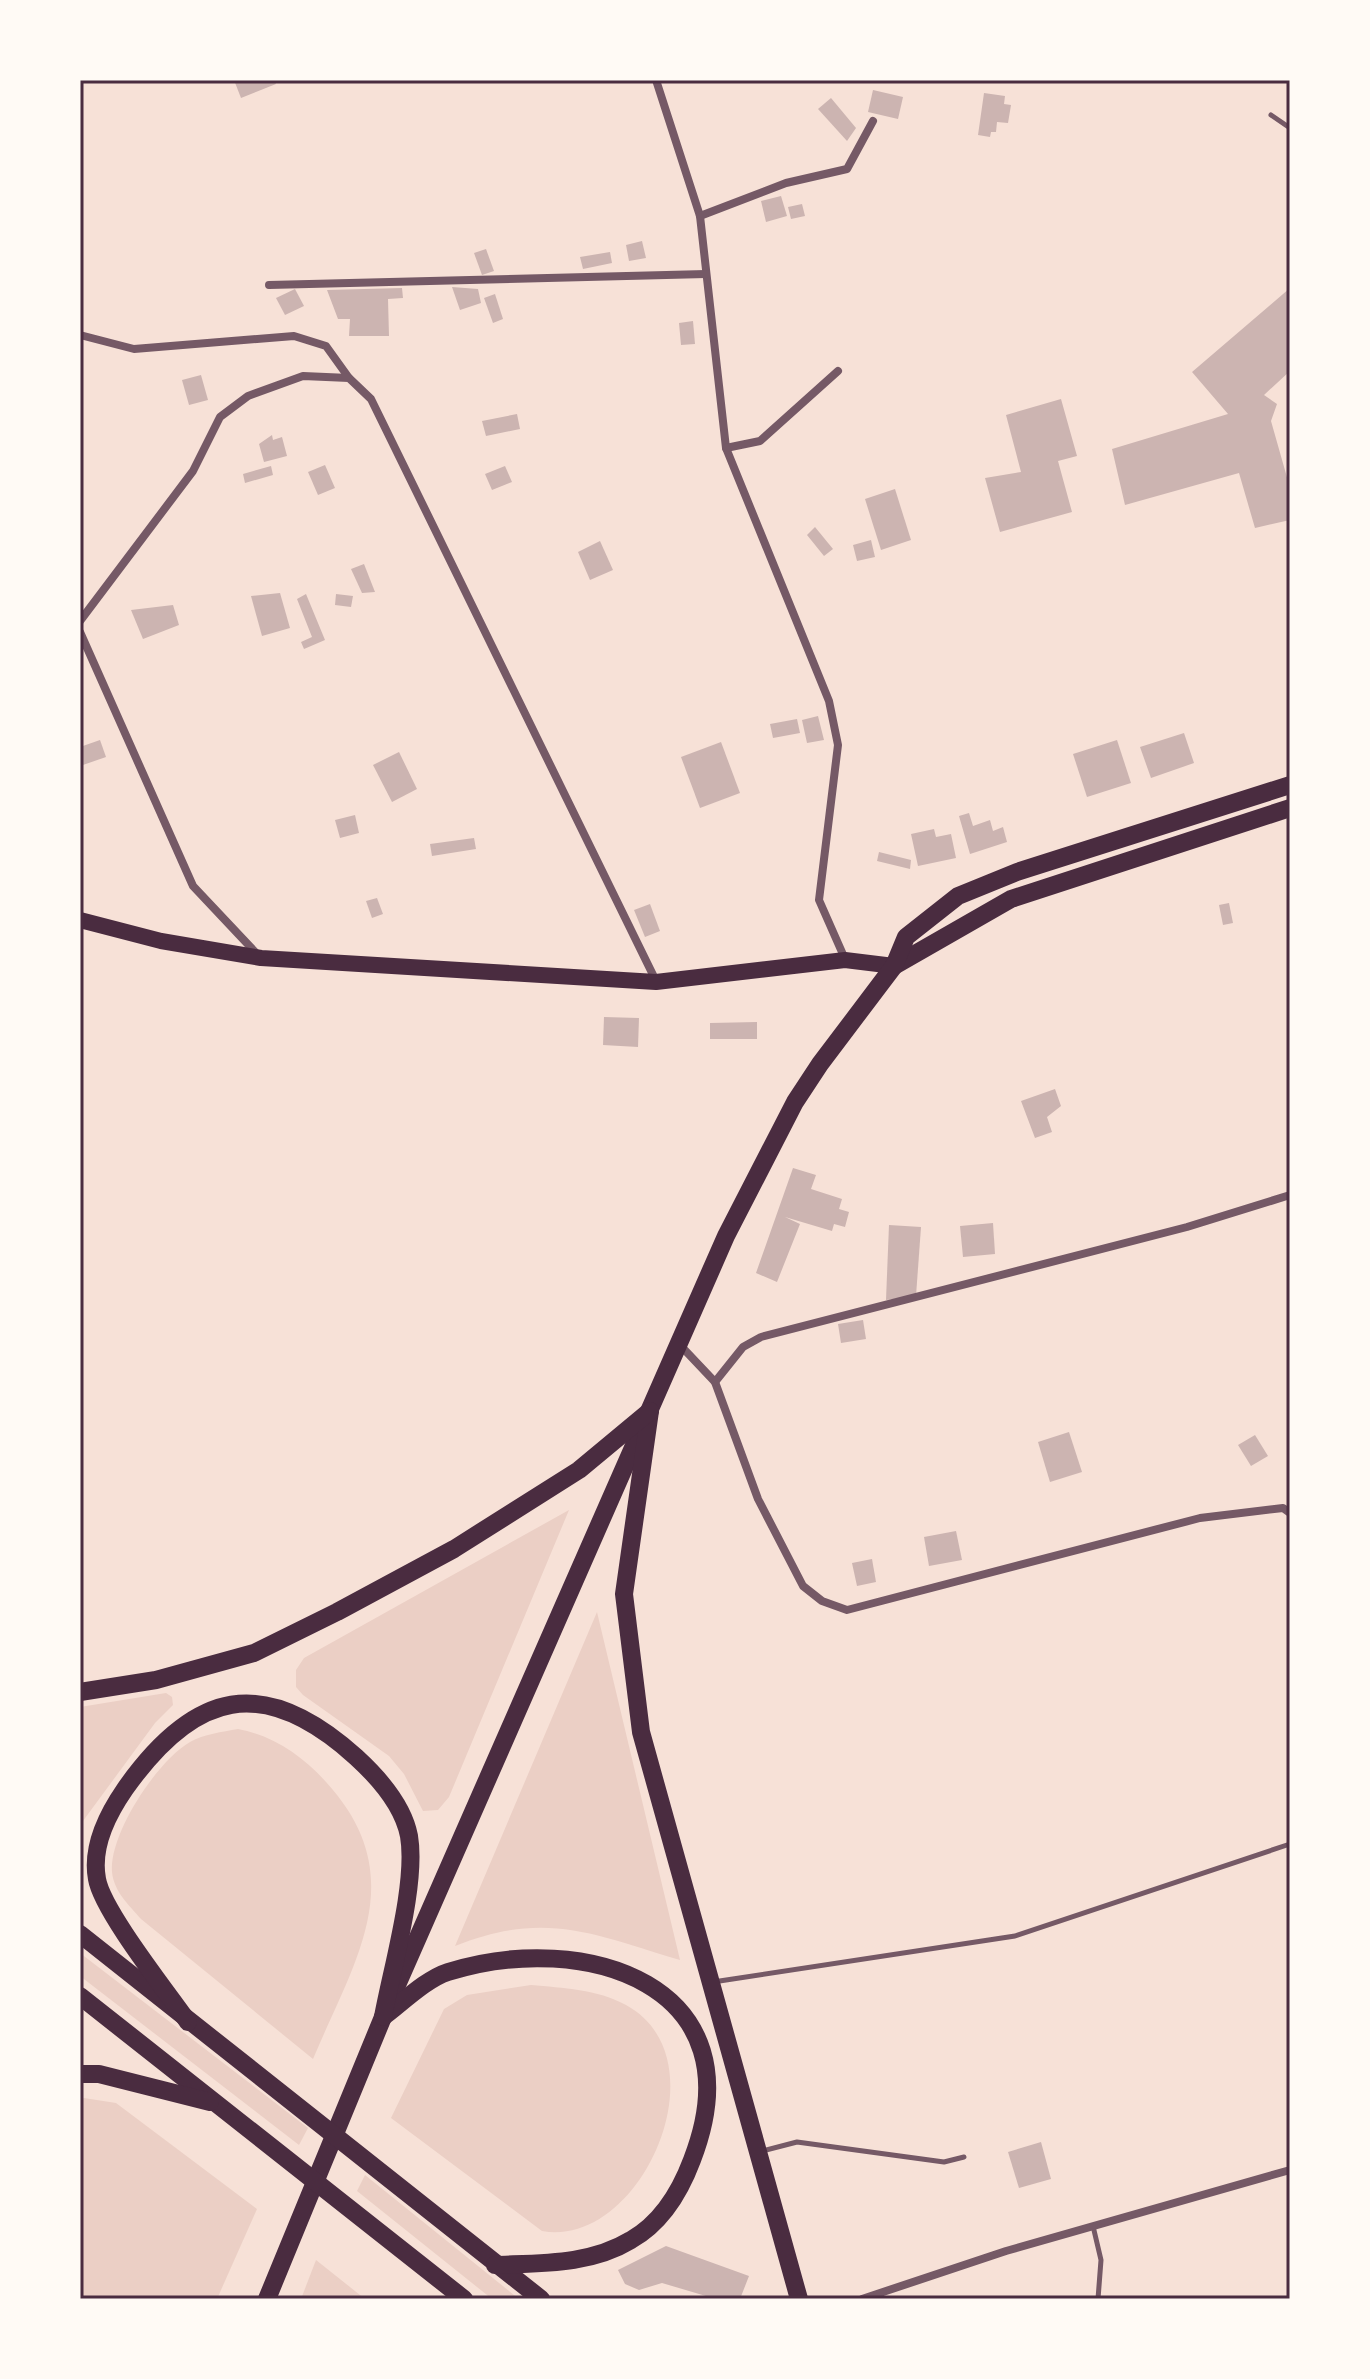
<svg xmlns="http://www.w3.org/2000/svg" width="1370" height="2379" font-family="'Fira Sans Condensed',sans-serif">
<style>
.green{fill:#ebcfc5}
.building{fill:#ccb4b1}
.lines{fill:none;stroke-linecap:round;stroke-linejoin:round}
.service{stroke:#755966;stroke-width:5}
.minor{stroke:#755966;stroke-width:8}
.secondary{stroke:#4a2c40;stroke-width:16}
.primary{stroke:#4a2c40;stroke-width:18}
.trunk{stroke:#4a2c40;stroke-width:18}
.neatline{fill:none;stroke:#4a2c40;stroke-width:3}
</style>
<rect width="100%" height="100%" fill="#f7e1d7"/>
<g class="green">
<path d="M569,1510L449,1797L438,1810L423,1811L404,1774L389,1756L303,1695L296,1687V1670L304,1658Z"/>
<path d="M597,1612L680,1960C593,1934 545,1910 455,1946Z"/>
<path d="M166,1693L172,1697L173,1705L155,1723L80,1825V1707Z"/>
<path d="M238,1729C272,1735 303,1756 326,1782C413,1877 355,1959 313,2059L141,1919C129,1905 114,1892 112,1872C109,1834 157,1761 190,1742C204,1734 222,1732 238,1729Z"/>
<path d="M80,1953L308,2128L299,2145L80,1976Z"/>
<path d="M531,1985C563,1988 597,1989 626,2005C725,2059 641,2249 542,2231L391,2118L444,2009L467,1995Z"/>
<path d="M84,2098L116,2103L257,2209L217,2299H80V2099Z"/>
<path d="M365,2175L519,2299H492L357,2191Z"/>
<path d="M316,2260L365,2299H301Z"/>
</g>
<g class="building">
<path d="M234,80H274L276,84L241,98Z"/>
<path d="M873,90L903,97L898,119L868,112Z"/>
<path d="M984,93L1005,96L1004,104L1011,105L1008,123L997,122L996,132H991L990,137L978,135Z"/>
<path d="M831,98L856,128L847,141L818,109Z"/>
<path d="M781,196L787,216L766,222L761,201Z"/>
<path d="M802,204L805,216L791,219L788,207Z"/>
<path d="M642,241L646,258L629,261L626,245Z"/>
<path d="M486,249L494,271L482,275L474,253Z"/>
<path d="M610,252L612,263L583,269L580,257Z"/>
<path d="M452,287L478,289L481,303L460,310Z"/>
<path d="M402,288L403,298L388,299L389,336H349L350,319H338L327,290Z"/>
<path d="M1290,288V371L1264,395L1277,404L1271,421L1290,488V520L1255,528L1239,473L1125,505L1112,449L1228,414L1192,372Z"/>
<path d="M295,289L304,306L285,315L276,298Z"/>
<path d="M495,294L503,319L493,323L484,298Z"/>
<path d="M693,321L695,344L681,345L679,323Z"/>
<path d="M201,375L208,400L189,405L182,380Z"/>
<path d="M1061,399L1077,456L1058,461L1072,512L1000,532L985,478L1021,472L1006,415Z"/>
<path d="M517,414L520,429L486,436L482,421Z"/>
<path d="M272,435L273,440L282,437L287,456L264,462L259,444Z"/>
<path d="M325,465L335,488L318,495L308,472Z"/>
<path d="M271,466L273,475L245,483L243,474Z"/>
<path d="M505,466L512,482L492,490L485,474Z"/>
<path d="M895,489L911,540L881,550L865,499Z"/>
<path d="M815,527L833,549L824,556L807,535Z"/>
<path d="M871,540L875,557L857,561L853,545Z"/>
<path d="M600,541L613,570L590,580L578,552Z"/>
<path d="M364,564L375,592L362,593L351,569Z"/>
<path d="M280,593L290,628L262,636L251,596Z"/>
<path d="M306,594L325,640L304,649L301,642L312,637L297,599Z"/>
<path d="M336,594L353,596L351,607L335,605Z"/>
<path d="M173,605L179,625L143,639L131,610Z"/>
<path d="M818,716L824,740L807,743L802,720Z"/>
<path d="M797,719L800,733L773,738L770,724Z"/>
<path d="M1184,733L1194,763L1151,778L1140,747Z"/>
<path d="M100,740L106,757L80,766V747Z"/>
<path d="M1117,740L1131,783L1087,797L1073,754Z"/>
<path d="M721,742L740,793L700,808L681,757Z"/>
<path d="M399,752L417,789L392,802L373,765Z"/>
<path d="M969,813L973,826L990,820L993,831L1003,827L1007,842L970,854L959,816Z"/>
<path d="M355,815L359,833L340,838L335,820Z"/>
<path d="M934,829L936,837L951,834L956,858L918,866L911,834Z"/>
<path d="M474,838L476,849L432,856L430,844Z"/>
<path d="M879,852L911,860L910,869L877,861Z"/>
<path d="M377,898L383,914L372,918L366,901Z"/>
<path d="M1229,903L1233,923L1223,925L1219,905Z"/>
<path d="M650,904L660,931L645,937L634,910Z"/>
<path d="M604,1017L639,1018L638,1047L603,1045Z"/>
<path d="M757,1022V1039H710V1023Z"/>
<path d="M1055,1089L1061,1106L1047,1117L1052,1132L1035,1138L1021,1101Z"/>
<path d="M793,1168L816,1175L811,1189L842,1199L839,1209L849,1212L845,1227L834,1224L832,1231L785,1217L800,1224L777,1282L756,1273Z"/>
<path d="M993,1223L995,1254L963,1257L960,1226Z"/>
<path d="M889,1225L921,1227L916,1296L886,1300Z"/>
<path d="M863,1320L866,1339L841,1343L838,1324Z"/>
<path d="M1069,1432L1082,1472L1050,1482L1038,1442Z"/>
<path d="M1255,1435L1268,1456L1251,1466L1238,1445Z"/>
<path d="M956,1531L962,1560L929,1566L924,1537Z"/>
<path d="M872,1559L876,1582L857,1586L852,1563Z"/>
<path d="M1041,2142L1051,2179L1019,2188L1008,2152Z"/>
<path d="M666,2246L749,2276L740,2299H716L662,2283L639,2290L625,2284L618,2270Z"/>
</g>
<g class="lines">
<g class="service">
<path d="M1271,115L1290,128"/>
<path d="M713,1982L1015,1936L1290,1844"/>
<path d="M762,2151L797,2142L944,2162L964,2157"/>
<path d="M1093,2226L1101,2260L1098,2299"/>
</g>
<g class="minor">
<path d="M656,80L700,216L726,448L829,701L838,745L819,900L845,959"/>
<path d="M700,216L786,183L847,169L873,121"/>
<path d="M269,285L706,274"/>
<path d="M80,335L134,349L294,336L326,346L349,378"/>
<path d="M726,448L760,441L838,371"/>
<path d="M80,621L193,471L220,417L248,396L303,376L349,378L371,399L656,981"/>
<path d="M80,632L193,886L257,954"/>
<path d="M680,1345L715,1382L758,1499L803,1586L822,1601L847,1610L1200,1518L1283,1508L1290,1513"/>
<path d="M715,1382L743,1347L761,1337L1187,1227L1290,1195"/>
<path d="M862,2299L1006,2251L1290,2170"/>
</g>
<path class="secondary" d="M80,920L161,941L261,958L656,982L845,960L894,966"/>
<g class="primary">
<path d="M894,966L1011,899L1290,808"/>
<path d="M267,2299L383,2017L726,1236L795,1102L820,1064L894,966L906,937L958,896L1017,872L1290,785"/>
</g>
<g class="trunk">
<path d="M650,1411L624,1594L641,1732L799,2299"/>
<path d="M80,1692L156,1680L254,1653L337,1612L454,1549L579,1470L650,1411"/>
<path d="M80,1934L541,2299"/>
<path d="M80,1996L464,2299"/>
<path d="M383,2017C402,2003 426,1979 448,1972C585,1929 760,1985 692,2160C680,2192 661,2223 631,2240C590,2265 541,2263 495,2265"/>
<path d="M188,2022C167,1992 102,1910 97,1879C91,1847 107,1815 125,1789C194,1691 263,1673 356,1757C379,1778 403,1805 409,1836C417,1883 392,1968 383,2017"/>
<path d="M80,2074H99L210,2102"/>
</g>
</g>
<rect width="1370" height="2379" fill="none" stroke="#fffaf5" stroke-width="164"/>
<rect x="82" y="82" width="1206" height="2215" class="neatline"/>
</svg>
